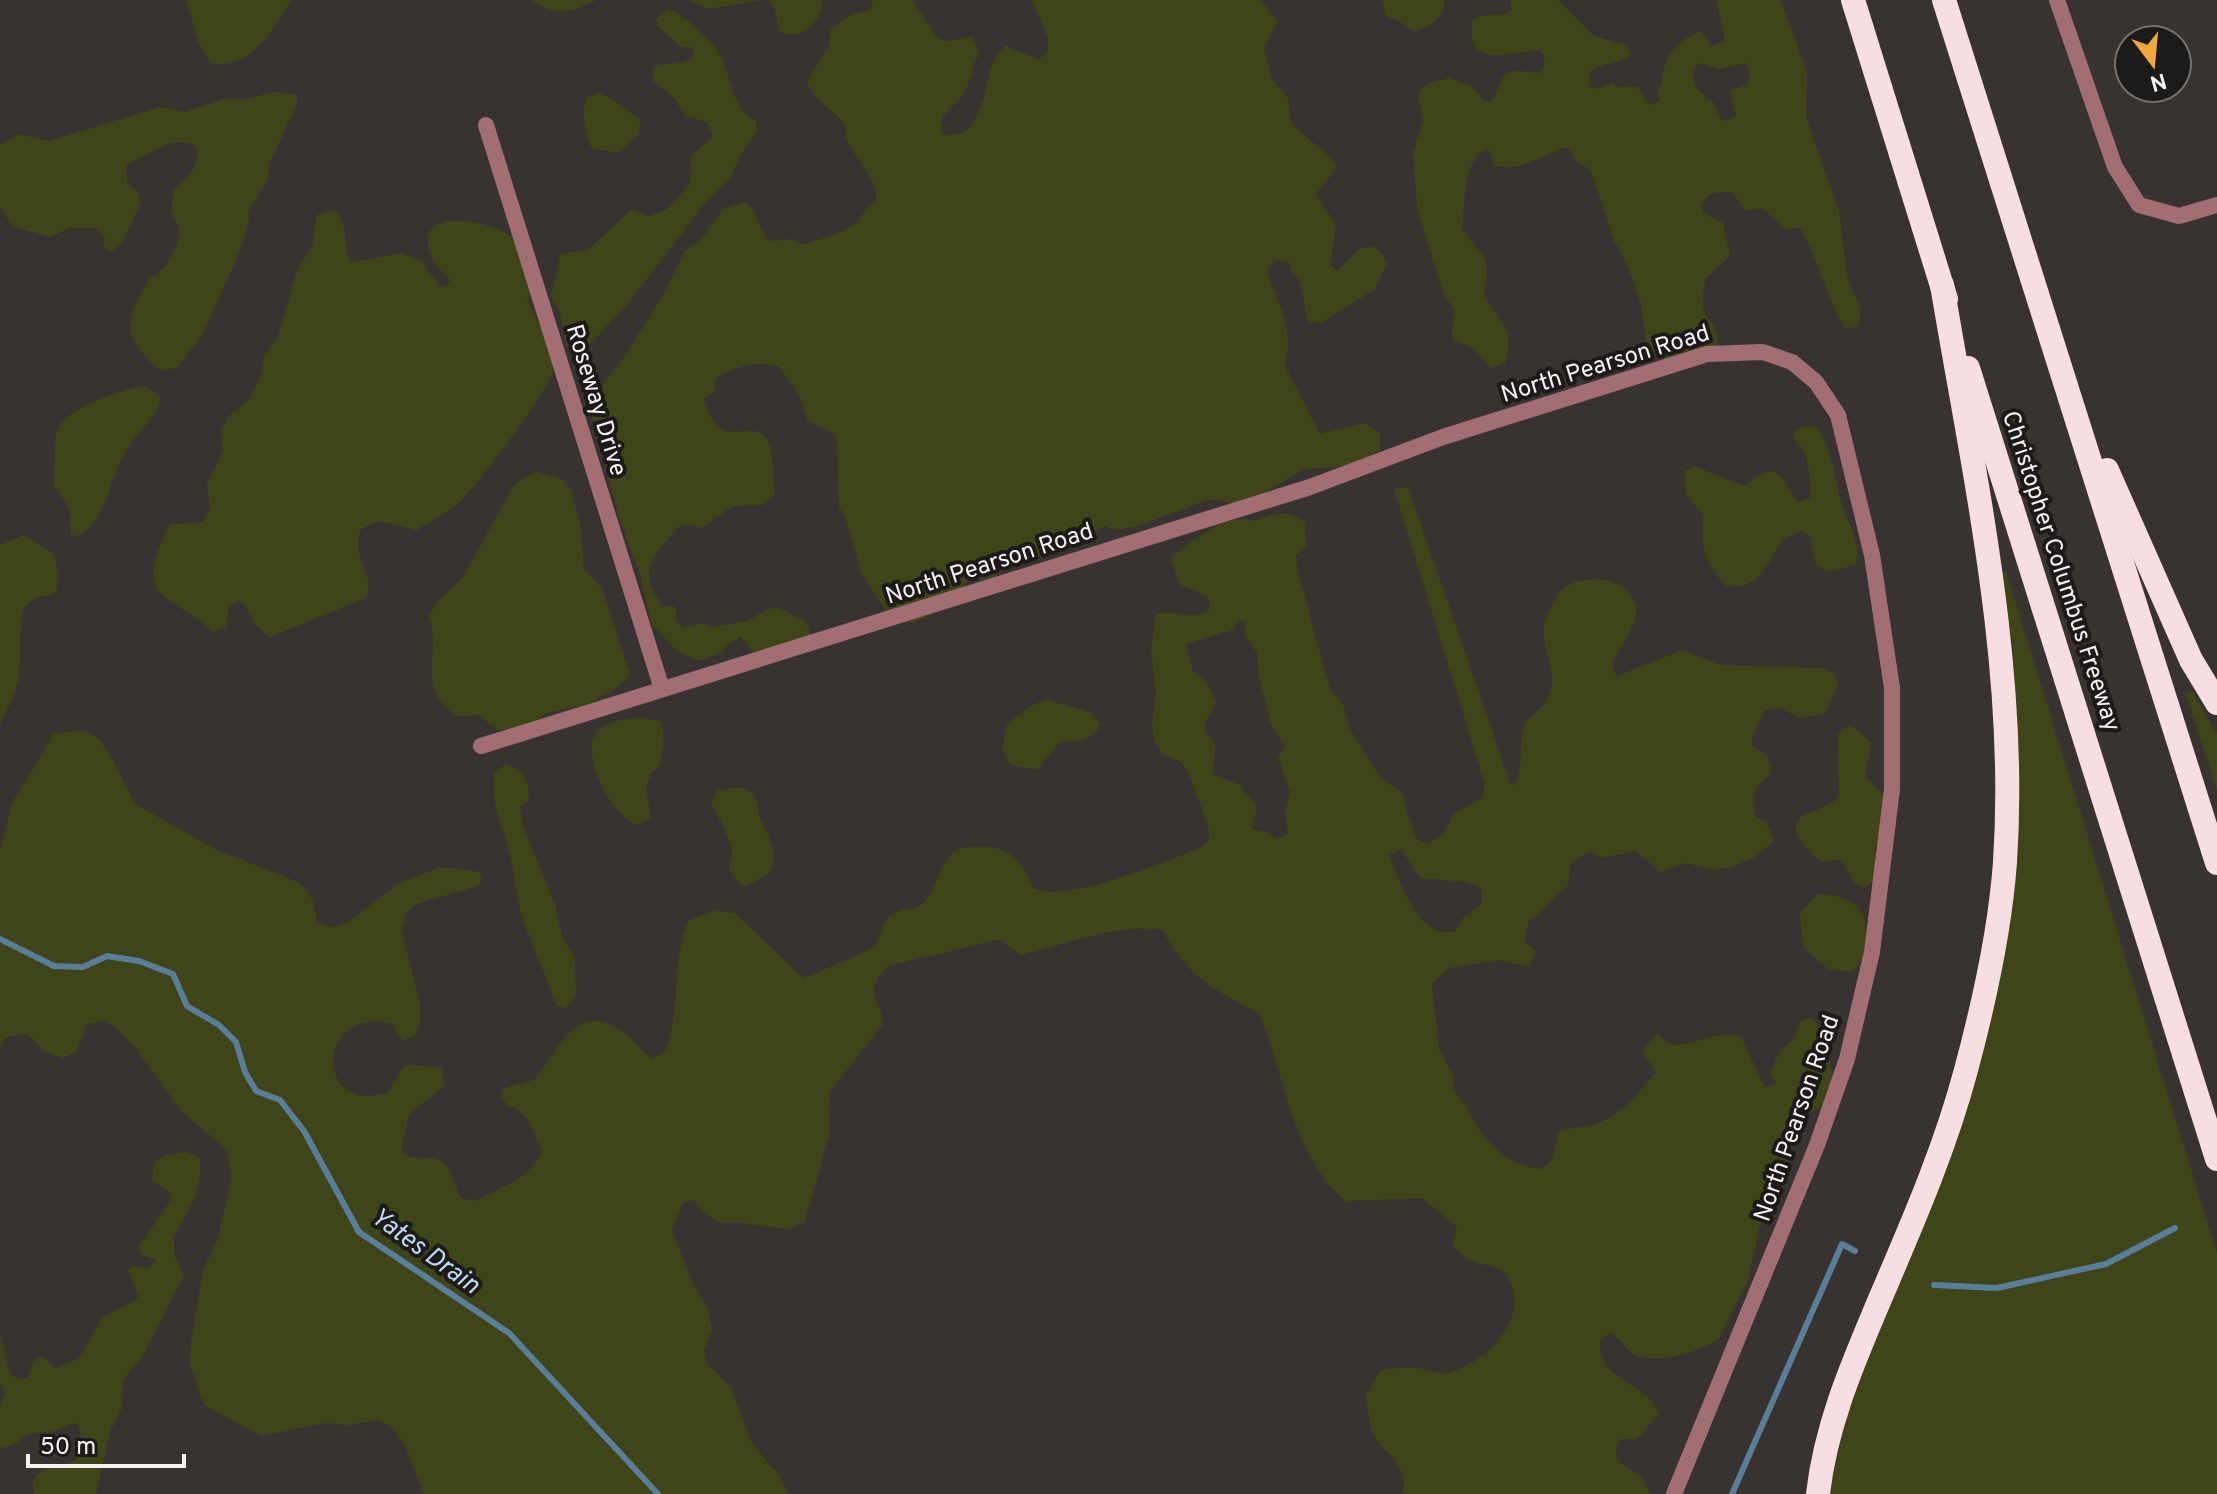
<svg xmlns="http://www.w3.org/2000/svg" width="2217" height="1494" font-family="Overpass,sans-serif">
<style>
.green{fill:#404419;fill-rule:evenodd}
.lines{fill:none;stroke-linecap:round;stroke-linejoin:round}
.stream{stroke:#587e99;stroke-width:6}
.street{stroke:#a16e74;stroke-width:16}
.highway{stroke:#f8dee0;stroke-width:24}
.labels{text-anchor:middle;stroke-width:8;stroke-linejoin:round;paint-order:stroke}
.street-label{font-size:24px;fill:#f5f2f1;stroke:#1d1b1a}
.water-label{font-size:26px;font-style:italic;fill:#bfdbf4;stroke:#1d1b1a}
</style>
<rect width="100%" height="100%" fill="#383331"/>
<g class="green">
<path d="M186,0H291C273,30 251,71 211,63L199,44Z"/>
<path d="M532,0H596C575,12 553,17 532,0Z"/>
<path d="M687,0H761L709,9Z"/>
<path d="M768,0H822C823,22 801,42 779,31L775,9Z"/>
<path d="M873,0H912L936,36L945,42L972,36L979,54C972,66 971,80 965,91C957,108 935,112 943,135C995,141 977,62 1006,46L1038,59L1047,54L1048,39L1032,0H1260L1278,21L1264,48L1272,79L1288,98L1291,123L1335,162L1336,169L1316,194L1336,225L1330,264L1337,271L1360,248L1374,247L1382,253L1387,264L1374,290L1321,323L1308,321L1299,278L1292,273L1289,262L1277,260L1267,269C1275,300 1297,331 1284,364L1320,434L1365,423L1380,434V450L1352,466L1305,469L1270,489L1264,500L1234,503L1210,499L1139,526L1115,530L1105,526C1091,533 1073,548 1061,551C1029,562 1021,550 993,578L967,580C955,602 935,614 913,623L888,613L861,573L845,516L839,507L837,439C827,426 819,428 808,421L798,393L779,367C759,359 732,368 715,379V391L704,399C720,457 748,416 766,438C774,447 773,481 775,494L764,505L732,506L703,528C697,527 688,524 683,525C677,527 673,533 669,538C647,563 640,576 663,606L676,607V621L683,628L703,623L711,627L749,621L766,609L778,608L805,621L812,636L779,662L760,660L741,637L726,645L723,652L700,661L678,652L652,625L640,574L619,518L588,403L625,356L666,290L684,252L702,238L724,208L745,202C761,213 757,229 770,241L793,239L801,244C817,241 846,233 858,221C865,213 865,206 875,202C882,185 854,156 847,141C845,136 847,127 844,123C833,108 811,101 807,81L829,45L831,28L851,15L870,10Z"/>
<path d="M1382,0H1444C1445,17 1429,28 1414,32L1399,21L1386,17Z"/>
<path d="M1511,0H1558L1594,36L1627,45L1631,55C1619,66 1601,61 1589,73L1590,87L1594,89L1613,83L1617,87H1638L1646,101L1653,105L1660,101L1657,90L1662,84C1662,58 1677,41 1700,31L1712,46L1725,41L1716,0H1781L1807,72L1806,117L1839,211L1847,277L1861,309L1858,327L1845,328C1825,296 1819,260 1800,228L1785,229L1763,209L1746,210L1731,192L1712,193L1701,205L1704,213L1723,223L1730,256L1705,280C1704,289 1701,306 1705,313C1714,327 1720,332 1716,350L1678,366L1651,351L1646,344L1641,304L1626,261L1615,243L1591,171L1575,159L1569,148H1564C1541,156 1519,173 1494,165L1489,150H1485C1462,162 1465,205 1462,229C1483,258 1492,254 1484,294C1497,321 1517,328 1505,363L1492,368C1485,364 1485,360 1479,354C1461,335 1445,355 1455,311L1444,295L1417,208L1413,153L1423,121L1418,96L1420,90L1432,82L1450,78L1473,87L1485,101H1490C1497,95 1497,93 1500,84C1506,64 1526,73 1541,73L1545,63L1541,51C1513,48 1466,75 1472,20C1486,11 1498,19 1511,11ZM1698,63L1720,69L1746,63L1750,75L1747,85L1730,90L1736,116L1726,121L1721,119L1713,102C1699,93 1696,88 1692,72Z"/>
<path d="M668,9C686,16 710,39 720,55C732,75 731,111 756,120L757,131L740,156L730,179L706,202L626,306L576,359L566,345L560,312L551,296L561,254L588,250L632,209L649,216L667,209L690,184L691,156L713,137L707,122L685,116L675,99L653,81V67C666,60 681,68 693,57L692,48L680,46L657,25L656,19Z"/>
<path d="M274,92L296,95L298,102L270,163L267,181L248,212L249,225L236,261L202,335L178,367L161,371C123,338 122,324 149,279C165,272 180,246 179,227C170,212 170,206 175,188C189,177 197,169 198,150L191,143L172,142L126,165L127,182L138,192L141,203L121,245L111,251L103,248L105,239L96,228H69L51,237L13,227L0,207V145L20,134L49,141L160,107L186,112L225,98L246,99Z"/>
<path d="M597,93L611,98L640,120L639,134L618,153L592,148C585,133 580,114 587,99Z"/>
<path d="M335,210C350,225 341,244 351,262L403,253L422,262L439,285L446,287L450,280C444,272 434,266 431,256C410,203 495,220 516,240C524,248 530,268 535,279L527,300C535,321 555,343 554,368C553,386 479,482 463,499C454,509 429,522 417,530L378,521L361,529C349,558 377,574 366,598L270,637C250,626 251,607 238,601L228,607L227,628L213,632C167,590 131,602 170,524L203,522L210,508L207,483L223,451L221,430L230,415L249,399L262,373L264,357L279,334L298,267L312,247L317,215Z"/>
<path d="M143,386L159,395L161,402C153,421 138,431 128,448C109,477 109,515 80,536L71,535C70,509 71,508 54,486C55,474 54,438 57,431C66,407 120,391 143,386Z"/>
<path d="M1815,426C1832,444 1834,475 1840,498C1846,521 1862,540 1856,565L1828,572L1816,565L1810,537L1802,531L1783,539C1766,563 1763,589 1727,586C1705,566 1700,545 1704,515L1686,496L1684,471L1694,466L1744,486C1779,459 1776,473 1798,502L1810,498C1811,485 1809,469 1806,457C1805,446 1793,445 1793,433L1802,427Z"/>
<path d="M537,472L562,479L571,489L580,525L584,569L602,588L630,674L621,685L587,705L549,712L520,730H497L479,715L456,716C414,686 442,654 429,616L438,601L463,577L512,489L521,479Z"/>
<path d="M1408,487L1511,785L1516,784C1523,766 1519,747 1523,729C1529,709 1551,713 1552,679C1553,660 1538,638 1546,619C1549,612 1555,598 1560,592C1578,572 1624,575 1634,601C1644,625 1615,647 1612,669L1617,676L1683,650L1720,665L1820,668L1834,673L1838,684L1825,714L1800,718L1780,708L1764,711L1752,738L1753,747L1767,755L1771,766L1770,774L1756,788L1753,799L1756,817L1766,822L1774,841L1752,859L1729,868L1713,870L1686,863L1660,872L1636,851L1602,858L1589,852L1571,863L1568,886C1552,895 1545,913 1529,921L1524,941L1536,952L1529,967L1497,960L1449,968L1432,984L1439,1049L1454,1077C1450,1093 1461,1097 1468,1110C1484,1141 1505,1166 1542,1169L1552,1159L1559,1131C1573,1127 1591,1127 1603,1121C1622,1113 1643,1088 1656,1072L1642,1051L1658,1033C1661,1036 1663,1040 1667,1042C1681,1053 1715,1028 1741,1037L1765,1087L1777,1084L1770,1074L1777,1057L1796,1035L1800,1021L1813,1017L1826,1044L1836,1089L1820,1107L1796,1121L1776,1210L1760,1226L1747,1283L1718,1340C1698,1352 1659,1365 1635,1355C1626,1351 1619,1338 1611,1332L1600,1340C1597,1382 1648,1381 1659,1414L1637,1439H1621L1616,1448L1617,1460L1642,1477L1650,1494H1403C1408,1460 1385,1458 1373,1433C1369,1423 1368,1407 1366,1395L1380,1371C1393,1368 1409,1366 1422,1369C1431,1370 1438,1375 1446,1373C1482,1366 1532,1319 1509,1279C1499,1263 1486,1267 1472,1261C1465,1258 1458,1251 1452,1246L1457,1227L1422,1198L1346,1201C1291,1156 1285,1074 1259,1013C1215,991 1187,976 1163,931C1128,920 1057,947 1020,955L1001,940L993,941L888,966C862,992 880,995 883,1024L830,1092L829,1136L805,1221L790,1230L736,1222C717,1227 705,1214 694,1200L683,1202L672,1230L693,1284L707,1307L712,1329L704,1352L706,1362L732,1389L752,1444L779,1475L788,1494H424L404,1443L390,1426L378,1420L348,1425L326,1423L261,1436L204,1405L190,1364L191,1343L203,1270L217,1241L232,1177L226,1149L182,1112L136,1049L115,1027L102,1021L87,1024L77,1051L63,1058L45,1052L27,1033L5,1038L0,1047V851L12,803L54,734L85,730L99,739L113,760L135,804L215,849L300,883L313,900L317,923L332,927L347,923L399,883L441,867L480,872L482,879L478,886L416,904L407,912L401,929L420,1003V1023L414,1037L403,1041L391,1023C315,1007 314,1117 388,1092L404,1065L442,1067L445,1086L409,1114L401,1151C413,1163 431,1153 444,1163C452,1170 455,1188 461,1198L476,1201C503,1186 528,1180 543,1151C533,1134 529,1109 507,1106L501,1095L503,1088L534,1080C559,1052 574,996 625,1033C636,1041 641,1052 653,1059L665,1051C682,1012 671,955 689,920L713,911L735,913L803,978C812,975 870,951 875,945C884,935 880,923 892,914C904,907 915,912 925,901C939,885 938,864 957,849C996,842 1021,849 1032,888C1070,904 1161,862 1201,848L1209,840L1208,825L1188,772L1181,762L1162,754L1155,742L1152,727L1156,693L1151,650L1156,614C1176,609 1189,620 1208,612L1210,602L1207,596L1179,584L1171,557C1197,538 1224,512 1256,521C1272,514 1291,508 1305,523L1306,548L1296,555L1297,568L1330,689L1343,705L1351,731L1380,777L1402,793L1416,839L1428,844L1443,834L1455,813L1482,798L1485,784L1394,489ZM1240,620L1245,622L1244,634L1257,653L1259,678L1271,726L1285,746L1278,757L1290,792L1285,810L1288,833L1276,839L1268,832L1252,829L1257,807L1240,785L1214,775C1210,753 1224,750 1206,733L1205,723L1216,703L1207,682L1193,671L1186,644L1233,630ZM1401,849L1420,878L1467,882L1481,888L1482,903L1463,918L1455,931C1420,942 1401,883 1391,860L1390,854Z"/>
<path d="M24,535L54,554L59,577L55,594C47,596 37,596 31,601C14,613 23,662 18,682C14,696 7,711 0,724V545Z"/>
<path d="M2006,571L2217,1253V1494H1830L1846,1413L1942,1176L2019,770L2013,649L2001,573Z"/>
<path d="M2192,691L2217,734V791L2186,693Z"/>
<path d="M1047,700L1090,712L1101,724C1091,743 1078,740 1060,742L1037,770L1011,765L1002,750L1007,724L1032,705Z"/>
<path d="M639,717L662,722L664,744L659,766L651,773L646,789L651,819L637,825C612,817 574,749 601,728C611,720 628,719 639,717Z"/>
<path d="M1852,726L1871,743L1865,775L1882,793L1885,804L1875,850V879L1865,888L1854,883L1841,859L1822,862C1809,853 1799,843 1795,827L1801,816L1833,803L1839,796L1838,735L1843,728Z"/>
<path d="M506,764C523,770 532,782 528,801L520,807L523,826L555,904L563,939L575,957L576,997L565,1008L557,1006C547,977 533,948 523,919C516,899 515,878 511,858C503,825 491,808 494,773Z"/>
<path d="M739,787C764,795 754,803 761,820C768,836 781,856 768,874L745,887C715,862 738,866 730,844C725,829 719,817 711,804L716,791Z"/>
<path d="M1818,894C1853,895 1872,910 1865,945C1863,956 1862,965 1851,972L1828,969L1803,947L1800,913Z"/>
<path d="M187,1152L199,1157C205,1185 188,1213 174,1236V1255L184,1275L144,1354L123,1380L122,1408L110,1432L96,1494H34C27,1465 59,1468 76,1460L81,1437L79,1425L74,1423L56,1431L28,1434L12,1446L0,1448V1404L5,1393L0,1382V1332L10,1374L18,1379L28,1378L35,1359L43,1356L54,1368L80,1358L102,1317L136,1300L138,1295L128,1270L133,1266L148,1268L157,1260L142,1256L139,1246L171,1200L170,1193L152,1180L154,1162L167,1155Z"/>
</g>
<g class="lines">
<g class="stream">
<path d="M0,939L54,966L83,967L107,956L139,961L173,974L187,1006L219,1025L236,1042L245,1072L256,1091L280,1100L304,1131L359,1232L509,1333L658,1494"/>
<path d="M1934,1285L1997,1288L2106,1264L2175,1228"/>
<path d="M1732,1494L1842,1244L1855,1251"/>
</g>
<g class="street">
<path d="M2057,0L2115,167L2139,205L2179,216L2217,205"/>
<path d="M486,125L662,689"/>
<path d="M481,746L1310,487L1443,437L1707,354L1763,352L1792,362L1816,382L1838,415L1872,555L1892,688V789L1872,952L1847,1059L1817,1145L1674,1494"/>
</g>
<g class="highway">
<path d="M1853,0L1946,299"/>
<path d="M1944,0L2217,863"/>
<path d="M1968,368L2217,1159"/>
<path d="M2107,470L2191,660L2217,703"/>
<path d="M1818,1494C1826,1424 1853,1363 1880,1299C1912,1224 1945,1149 1966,1070C1984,1003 2000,932 2005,862C2018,668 1974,476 1942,285"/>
</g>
</g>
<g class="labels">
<g class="street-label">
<text transform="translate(1605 363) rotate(-17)" y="8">North Pearson Road</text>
<text transform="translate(597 400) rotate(73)" y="8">Roseway Drive</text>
<text transform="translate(989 563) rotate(-18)" y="8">North Pearson Road</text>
<text transform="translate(2062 571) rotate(72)" y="8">Christopher Columbus Freeway</text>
<text transform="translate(1796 1118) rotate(-71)" y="8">North Pearson Road</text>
</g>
<g class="water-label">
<text transform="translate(426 1250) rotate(36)" y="9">Yates Drain</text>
</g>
</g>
<g transform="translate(2153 64) rotate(164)"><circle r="38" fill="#1d1b1a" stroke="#737170" stroke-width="2"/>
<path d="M0-6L14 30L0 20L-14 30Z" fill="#f0a73e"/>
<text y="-12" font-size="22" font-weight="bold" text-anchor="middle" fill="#f5f2f1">N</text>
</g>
<path d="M28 1454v12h156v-12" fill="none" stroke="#f5f2f1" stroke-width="4"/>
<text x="40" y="1454" font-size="24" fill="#f5f2f1" stroke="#1d1b1a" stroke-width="6" paint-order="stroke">50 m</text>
</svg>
